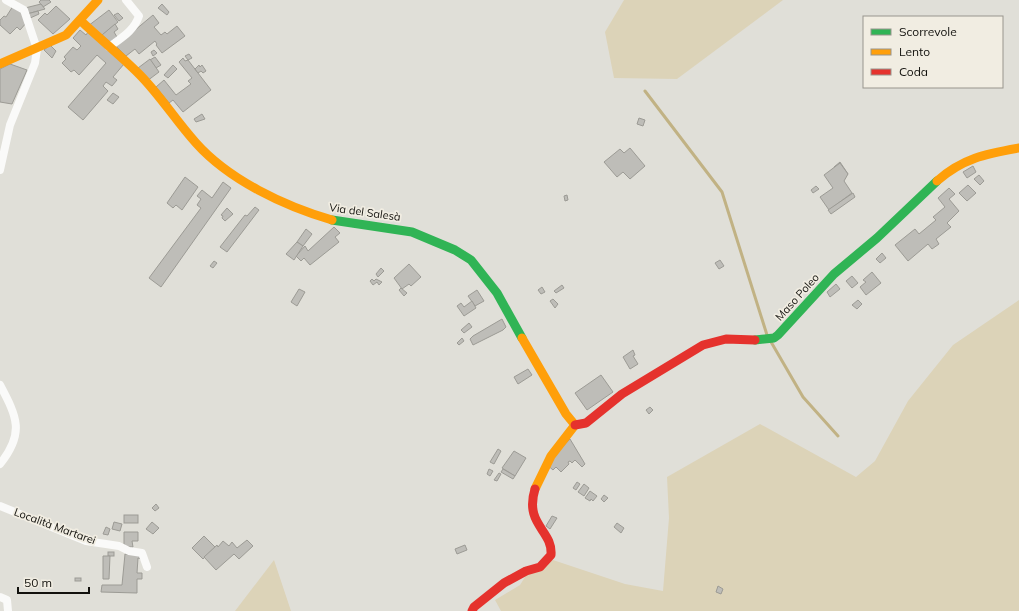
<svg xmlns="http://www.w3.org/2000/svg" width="1019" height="611" font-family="Mulish,sans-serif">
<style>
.green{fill:#dcd3b8}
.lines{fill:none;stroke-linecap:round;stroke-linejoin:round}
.stream{stroke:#c1b284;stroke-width:3}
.building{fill:#bebdb8;stroke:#9c9b95}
.street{stroke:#fafaf9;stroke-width:8}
.fast{stroke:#30b455;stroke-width:9}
.slow{stroke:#ff9f0a;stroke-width:9}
.jam{stroke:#e5322d;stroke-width:9}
.labels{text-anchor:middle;stroke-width:3.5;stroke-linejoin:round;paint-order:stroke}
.street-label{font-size:11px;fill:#12110d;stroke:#f1ede2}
</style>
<rect width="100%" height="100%" fill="#e0dfd8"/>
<g class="green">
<path d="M624,0H783L677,79L614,78L605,32Z"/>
<path d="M1019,300V611H501L495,600L520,585L530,569L553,560L625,584L663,591L669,518L667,477L760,424L856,477L875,461L908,401L953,345Z"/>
<path d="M274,560L291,611H235Z"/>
</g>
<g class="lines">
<path class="stream" d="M645,91L722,192L767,335L803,397L838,436"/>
</g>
<g class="building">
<path d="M41,0H49L51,2L43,7L39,2Z"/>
<path d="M41,4L45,9L27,14L25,8Z"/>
<path d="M162,4L169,12L167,15L158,8Z"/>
<path d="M13,6L22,12L27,22L20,30L17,27L10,34L0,25V20L4,16L6,17Z"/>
<path d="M56,6L70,19L53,34L38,20L45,13L47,15Z"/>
<path d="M109,10L118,22L100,37L88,26Z"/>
<path d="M38,11L39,14L28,19L27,14Z"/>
<path d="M118,13L123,18L119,21L114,15Z"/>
<path d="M153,15L159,23L154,27L161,35L165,32L167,34L177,26L185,36L162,53L156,45L157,44L155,41L139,54L135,49L126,56L116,46Z"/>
<path d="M115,24L118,29L114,32L117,37L110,42L102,35Z"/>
<path d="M80,30L86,35L88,32L124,64L113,77L117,80L112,86L106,82L103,86L108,91L83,120L68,107L106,63L97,55L79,75L74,70L71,72L62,63L66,59L64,57L73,47L77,50L81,46L73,38Z"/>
<path d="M50,45L56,51L52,58L44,50Z"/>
<path d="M154,50L157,53L153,56L151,52Z"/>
<path d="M189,54L192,58L188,60L185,56Z"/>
<path d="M155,57L161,65L156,68L150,60Z"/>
<path d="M183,58L185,61L188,60L211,90L183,112L173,100L169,103L156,87L164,80L176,95L191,84L188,81L192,78L179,62Z"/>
<path d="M150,59L159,72L147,81L138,68Z"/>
<path d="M10,64L27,70L12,104L0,102V69Z"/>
<path d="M173,65L177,69L168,78L164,75Z"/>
<path d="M199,65L200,67L202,65L206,71L203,73L201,71L198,73L195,69Z"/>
<path d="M113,93L119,97L113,104L107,100Z"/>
<path d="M202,114L205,119L196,122L194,119Z"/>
<path d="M639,118L645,120L643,126L637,124Z"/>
<path d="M630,148L645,166L630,179L623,172L617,177L604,162L620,149L624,153Z"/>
<path d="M840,162L848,174L841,178L834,167Z"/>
<path d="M840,163L848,174L844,181L852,193L829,210L820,197L833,188L824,175Z"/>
<path d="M973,166L976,172L967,178L963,172Z"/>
<path d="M979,175L984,181L980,185L974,179Z"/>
<path d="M185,177L198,187L182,210L176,205L173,208L167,203Z"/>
<path d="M223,182L231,188L161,287L149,278L201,208L197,205L201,199L197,196L202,190L212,198Z"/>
<path d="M968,185L976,193L967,201L959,193Z"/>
<path d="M816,186L819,189L813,193L811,190Z"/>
<path d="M949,188L955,194L949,199L959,211L947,223L951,227L936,239L939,244L932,249L928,244L908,261L895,245L915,229L919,234L936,220L933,217L945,207L938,198Z"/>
<path d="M853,193L855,197L831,214L828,210Z"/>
<path d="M567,195L568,200L565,201L564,196Z"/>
<path d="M255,207L259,210L227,252L220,247L245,215L247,216Z"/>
<path d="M227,208L233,214L225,221L222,218L223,216L221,215Z"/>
<path d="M334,227L340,233L335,237L339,242L310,265L304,258L301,261L296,256L305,246L308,251Z"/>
<path d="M306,229L312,234L303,246L297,242Z"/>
<path d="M297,242L303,246L294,260L286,254Z"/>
<path d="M882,253L886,258L880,263L876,259Z"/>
<path d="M720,260L724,266L719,269L715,263Z"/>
<path d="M214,261L217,263L213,268L210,266Z"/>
<path d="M409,264L421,277L411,286L409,284L402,289L394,278Z"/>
<path d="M381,268L384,271L378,277L376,274Z"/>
<path d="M872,272L881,283L866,295L860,287L866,282L863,280Z"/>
<path d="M852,276L858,283L852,288L846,281Z"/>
<path d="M372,279L374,281L376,279L382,282L379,285L377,282L373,285L370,281Z"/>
<path d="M836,284L840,289L830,297L827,292Z"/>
<path d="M562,285L564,288L556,293L554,291Z"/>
<path d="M542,287L545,292L541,294L538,290Z"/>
<path d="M401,288L407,293L404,296L399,290Z"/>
<path d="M299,289L305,292L297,306L291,302Z"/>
<path d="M477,290L484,301L475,306L468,296Z"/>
<path d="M553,299L558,304L555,308L550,301Z"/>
<path d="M858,300L862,304L857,309L852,305Z"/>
<path d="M472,301L476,308L464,316L457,306L461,303L464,307Z"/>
<path d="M502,319L506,327L503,330L473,345L470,339L473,336Z"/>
<path d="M469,323L472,327L464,333L461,330Z"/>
<path d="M462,338L464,341L459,345L457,343Z"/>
<path d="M633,350L635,355L633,356L638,364L630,369L623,357Z"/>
<path d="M528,369L532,375L518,384L514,377Z"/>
<path d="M601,375L613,392L587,410L575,393Z"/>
<path d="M650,407L653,410L649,414L646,410Z"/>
<path d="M570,439L585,464L582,467L575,460L572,463L570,461L568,462L569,464L561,472L556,467L553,470L546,464Z"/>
<path d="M498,449L501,451L494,464L490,462Z"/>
<path d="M514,451L526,458L515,476L502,468Z"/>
<path d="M489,469L493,471L490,476L487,474Z"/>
<path d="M503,469L515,476L513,479L501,472Z"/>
<path d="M499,473L501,474L497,481L494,480Z"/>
<path d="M577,482L580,484L576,490L573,488Z"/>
<path d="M584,484L589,488L584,496L578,492Z"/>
<path d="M590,491L597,496L593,501L591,499L590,501L585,498Z"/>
<path d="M604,495L608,498L604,502L601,499Z"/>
<path d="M156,504L159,508L155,511L152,508Z"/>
<rect x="124" y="515" width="14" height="8"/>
<path d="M552,516L557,518L550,529L546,526Z"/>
<path d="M114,522L122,524L120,531L112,529Z"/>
<path d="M152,522L159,528L153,534L146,529Z"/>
<path d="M617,523L624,528L621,533L614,527Z"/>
<path d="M106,527L110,529L108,535L103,534Z"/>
<path d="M124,532H138V541H132L133,547H124Z"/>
<path d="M204,536L215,547L203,559L192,548Z"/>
<path d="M247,540L253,546L239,559L234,554L216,570L204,557L217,545L218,547L223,541L229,546L232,542L237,548Z"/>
<path d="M465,545L467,550L457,554L455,549Z"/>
<rect x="108" y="552" width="6" height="4"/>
<path d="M125,554L141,555V559L138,558L137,573H142V579H137V593L101,592L102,585H122Z"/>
<path d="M103,556H110L109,579H103Z"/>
<rect x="75" y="578" width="6" height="3"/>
<path d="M718,586L723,589L721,594L716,592Z"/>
</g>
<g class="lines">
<g class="street">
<path d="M109,47C121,38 134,31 139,16L126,0"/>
<path d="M0,170L10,125L35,63L37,49L24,10L6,0"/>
<path d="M0,385C17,417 25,433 0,464"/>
<path d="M0,506L86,541L119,546L129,551L142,553L147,567"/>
<path d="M0,597L7,600L8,611"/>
</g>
<g class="fast">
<path d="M332,220L412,232L455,250L471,260L497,293L522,338"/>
<path d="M755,340L774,338L778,335L834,274L877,238L937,181"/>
</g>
<g class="slow">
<path d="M81,21C100,39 121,56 139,74C160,95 176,121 196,143C229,180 284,206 332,220"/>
<path d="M0,64L66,35L98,0"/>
<path d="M937,181C963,158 986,154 1019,148"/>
<path d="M522,338L566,414L575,425"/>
<path d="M535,489L551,456L575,425"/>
</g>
<g class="jam">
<path d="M575,425L586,423L622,394L703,345L726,339L755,340"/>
<path d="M472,611L474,607L504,583L526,571L540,567L551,555C553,530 524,525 535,489"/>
</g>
</g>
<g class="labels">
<g class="street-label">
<text transform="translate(365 212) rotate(8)" y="4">Via del Salesà</text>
<text transform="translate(797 297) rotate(-48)" y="4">Maso Poleo</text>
<text transform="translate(55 526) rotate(20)" y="4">Località Martarei</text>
</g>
</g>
<rect x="863" y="16" width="140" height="72" fill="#f1ede2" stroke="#98958d"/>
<rect x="871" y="29" width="20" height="6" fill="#30b455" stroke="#98958d"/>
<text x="899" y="36" font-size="12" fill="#12110d">Scorrevole</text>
<rect x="871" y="49" width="20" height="6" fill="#ff9f0a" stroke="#98958d"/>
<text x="899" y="56" font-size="12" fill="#12110d">Lento</text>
<rect x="871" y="69" width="20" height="6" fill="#e5322d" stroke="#98958d"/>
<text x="899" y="76" font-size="12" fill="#12110d">Coda</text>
<path d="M18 587v6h71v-6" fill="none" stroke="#12110d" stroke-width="2"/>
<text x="24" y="587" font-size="12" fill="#12110d" stroke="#f1ede2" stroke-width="3" paint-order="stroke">50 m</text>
</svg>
